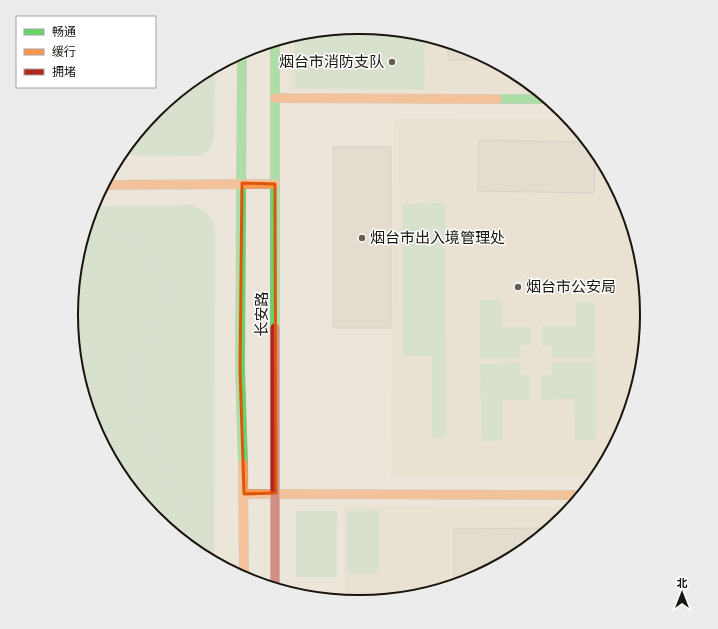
<svg xmlns="http://www.w3.org/2000/svg" width="718" height="629" font-family="'Sofia Sans Condensed','Noto Sans SC',sans-serif">
<style>
.built{fill:#e6dbc8}
.green{fill:#c2dbbe}
.building{fill:#dbd1bf;stroke:#bfbab2}
.lines{fill:none;stroke-linecap:round;stroke-linejoin:round}
.fast-casing{stroke:#b0aba3;stroke-width:10}
.slow-casing{stroke:#b0aba3;stroke-width:10}
.jam-casing{stroke:#b0aba3;stroke-width:10}
.path{stroke:#d1cfcc;stroke-width:2.5;stroke-dasharray:2 2;stroke-linecap:butt}
.fast{stroke:#63d668;stroke-width:9}
.slow{stroke:#ff974d;stroke-width:9}
.jam{stroke:#b3261e;stroke-width:9}
.marked{fill:none;stroke:#de560c;stroke-width:3;stroke-linejoin:round}
.poi-dot{fill:#625e56;stroke:#fff;stroke-width:1.5}
.labels{text-anchor:middle;stroke-width:3;stroke-linejoin:round;paint-order:stroke}
.poi-label{font-size:15px;fill:#19150f;stroke:#fff;text-anchor:start}
.street-label{font-size:15px;fill:#19150f;stroke:#fff}
.rim{fill:none;stroke:#19150f;stroke-width:2}
</style>
<rect width="100%" height="100%" fill="#ebe5da"/>
<g class="built">
<path d="M359,27L415,33L469,49L519,76L540,93L289,91V37L303,32Z"/>
<path d="M394,118L569,119L598,155L625,205L641,259L646,315L641,371L625,425L597,476H391Z"/>
<path d="M343,505L571,507L562,518L519,554L469,580L415,597L359,602L345,601Z"/>
</g>
<g class="green">
<path d="M359,27L415,33L425,36L424,90L295,88V35L303,32Z"/>
<path d="M215,67L214,138C211,147 209,152 200,156L120,155L156,111L199,75Z"/>
<path d="M445,203L446,437H432V356H403V204Z"/>
<path d="M192,205C206,211 212,215 215,231L214,561L199,553L156,518L120,474L93,424L77,370L72,314L77,258L93,206Z"/>
<path d="M480,300H502V327H531V345H521V358H480Z"/>
<path d="M576,302H595V357H552V346H542V326H576Z"/>
<path d="M596,362V438L592,440H575L574,399L541,400V375H552V363Z"/>
<path d="M521,363V375H530V400H503V440L482,441L480,364Z"/>
<rect x="347" y="510" width="32" height="63"/>
<rect x="296" y="511" width="41" height="66"/>
</g>
<g class="building">
<path d="M448,43L469,49L490,60H448Z"/>
<path d="M479,140L588,142L595,151L594,193L478,191Z"/>
<rect x="333" y="147" width="58" height="181"/>
<path d="M549,528L519,554L471,579H454V529Z"/>
</g>
<g class="lines">
<g class="fast-casing">
<g id="fast">
<path d="M275,41V328"/>
<path d="M242,53L240,369L243,464"/>
<path d="M497,99H548"/>
</g>
</g>
<g class="slow-casing">
<g id="slow">
<path d="M275,98L497,99"/>
<path d="M104,185L275,184"/>
<path d="M243,464L244,578"/>
<path d="M244,494L581,495"/>
</g>
</g>
<g class="jam-casing">
<path id="jam" d="M275,328V588"/>
</g>
<path class="path" d="M86,228C111,229 135,233 149,257C156,269 164,282 163,296C162,315 152,331 145,347C139,362 137,395 140,411C142,419 143,429 147,437C163,470 190,502 184,541"/>
<use href="#fast" class="fast"/>
<use href="#slow" class="slow"/>
<use href="#jam" class="jam"/>
</g>
<path d="M0 0H718V629H0ZM242,183L275,184L276,493L244,494L240,369Z" fill="#ebe5da" fill-opacity=".55" fill-rule="evenodd"/>
<path class="marked" d="M242,183L275,184L276,493L244,494L240,369Z"/>
<g class="poi-dot">
<circle cx="392" cy="62" r="4"/>
<circle cx="362" cy="238" r="4"/>
<circle cx="518" cy="287" r="4"/>
</g>
<g class="labels">
<g class="poi-label">
<text x="384" y="67" text-anchor="end">烟台市消防支队</text>
<text x="370" y="243">烟台市出入境管理处</text>
<text x="526" y="292">烟台市公安局</text>
</g>
<g class="street-label">
<text transform="translate(262 314) rotate(-90)" y="5">长安路</text>
</g>
</g>
<path d="M0 0H718V629H0ZM358 34H360A280 280 0 0 1 640 314V315A280 280 0 0 1 360 595H358A280 280 0 0 1 78 315V314A280 280 0 0 1 358 34Z" fill="#edecec" fill-rule="evenodd"/>
<path class="rim" d="M358 34H360A280 280 0 0 1 640 314V315A280 280 0 0 1 360 595H358A280 280 0 0 1 78 315V314A280 280 0 0 1 358 34Z"/>
<rect x="16" y="16" width="140" height="72" fill="#ffffff" stroke="#a3a19f"/>
<rect x="24" y="29" width="20" height="6" fill="#63d668" stroke="#a3a19f"/>
<text x="52" y="36" font-size="12" fill="#19150f">畅通</text>
<rect x="24" y="49" width="20" height="6" fill="#ff974d" stroke="#a3a19f"/>
<text x="52" y="56" font-size="12" fill="#19150f">缓行</text>
<rect x="24" y="69" width="20" height="6" fill="#b3261e" stroke="#a3a19f"/>
<text x="52" y="76" font-size="12" fill="#19150f">拥堵</text>
<g transform="translate(682 593)" stroke="#ffffff" stroke-width="3" paint-order="stroke">
<path d="M0-3L7 15L0 10L-7 15Z" fill="#19150f"/>
<text y="-6" font-size="11" font-weight="bold" text-anchor="middle" fill="#19150f">北</text>
</g>
</svg>
